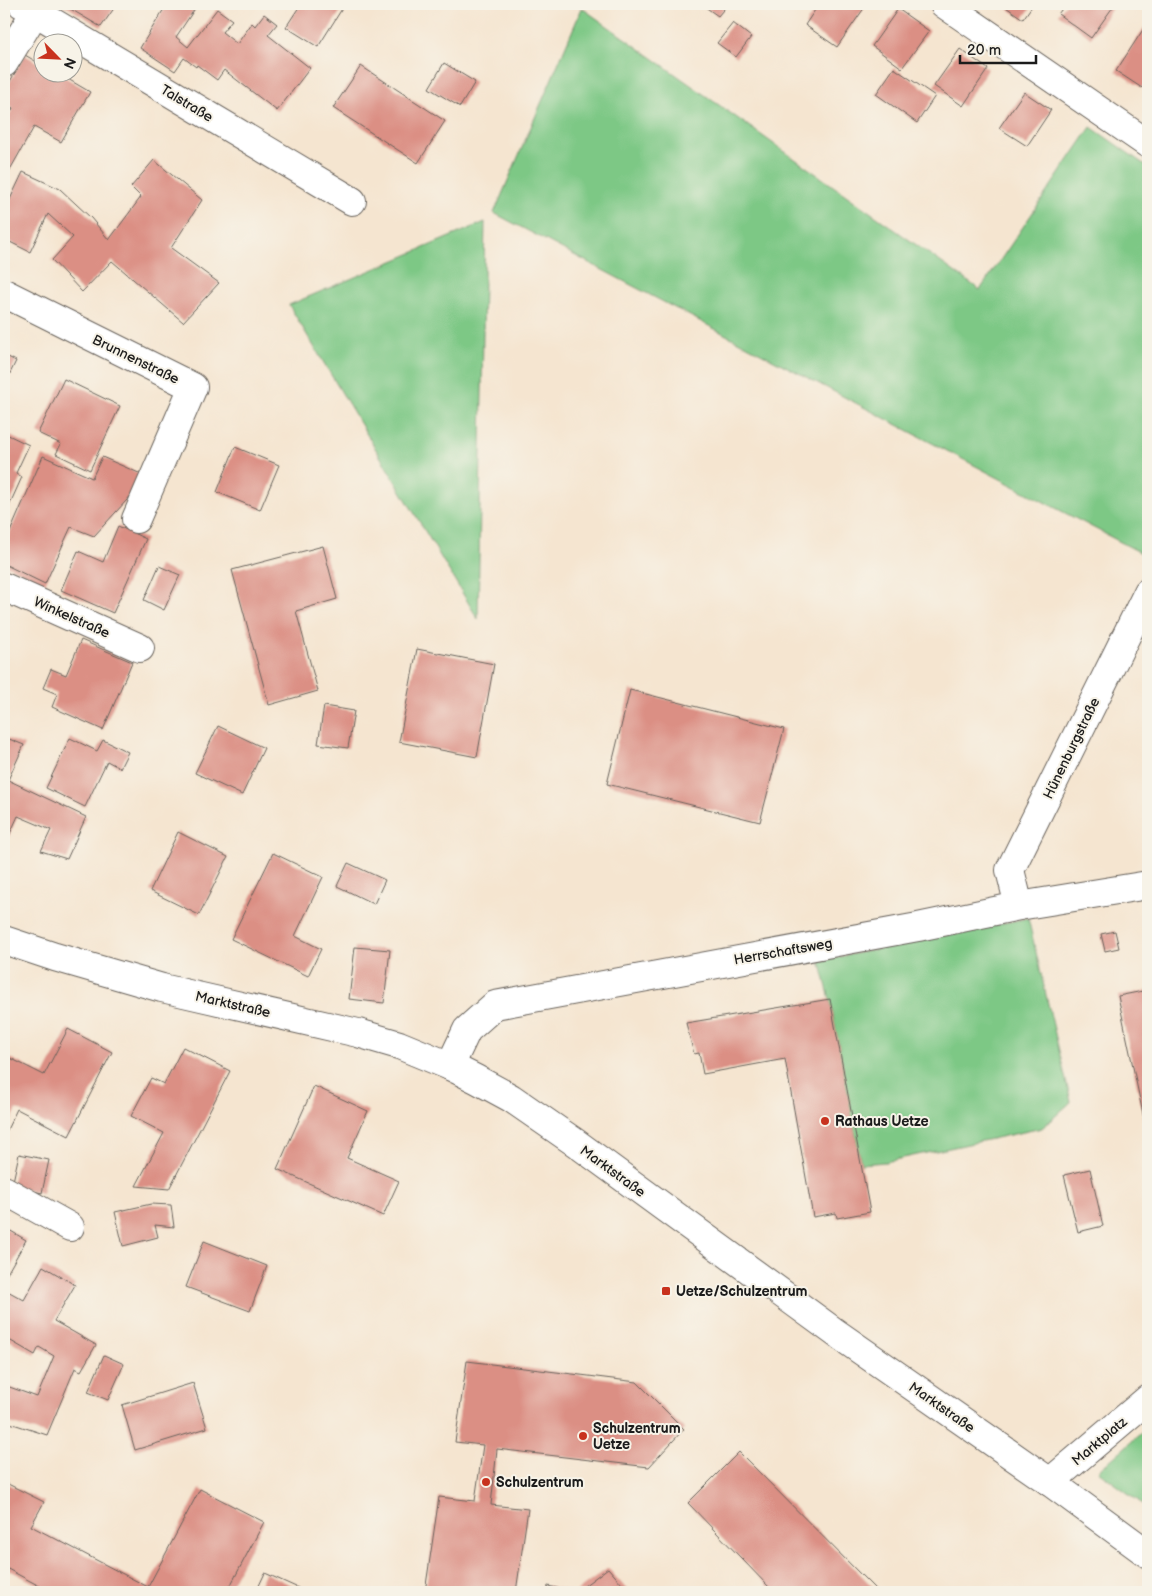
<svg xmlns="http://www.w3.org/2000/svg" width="1152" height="1596" font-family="'Balsamiq Sans',sans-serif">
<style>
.green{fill:#7dc885;stroke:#4c7250}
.building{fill:#db8f84}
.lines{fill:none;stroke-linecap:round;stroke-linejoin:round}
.minor-casing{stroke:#68625b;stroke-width:30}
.minor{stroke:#fff;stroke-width:28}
.poi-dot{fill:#c8321e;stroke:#f7f3e8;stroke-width:2}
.labels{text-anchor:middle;stroke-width:4;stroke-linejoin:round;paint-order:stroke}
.street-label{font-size:14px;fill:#1c1c1c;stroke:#f7f3e8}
.poi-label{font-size:14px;font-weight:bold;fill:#1c1c1c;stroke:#f7f3e8;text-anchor:start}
</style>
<rect width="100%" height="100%" fill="#f7f3e8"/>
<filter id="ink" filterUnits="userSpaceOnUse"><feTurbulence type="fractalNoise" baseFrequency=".02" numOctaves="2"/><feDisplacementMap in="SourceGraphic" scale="10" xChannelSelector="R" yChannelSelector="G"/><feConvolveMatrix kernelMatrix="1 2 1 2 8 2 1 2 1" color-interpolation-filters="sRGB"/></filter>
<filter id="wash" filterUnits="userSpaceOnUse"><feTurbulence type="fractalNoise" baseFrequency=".0096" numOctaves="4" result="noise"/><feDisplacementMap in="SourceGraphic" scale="20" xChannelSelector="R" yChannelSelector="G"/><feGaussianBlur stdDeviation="1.12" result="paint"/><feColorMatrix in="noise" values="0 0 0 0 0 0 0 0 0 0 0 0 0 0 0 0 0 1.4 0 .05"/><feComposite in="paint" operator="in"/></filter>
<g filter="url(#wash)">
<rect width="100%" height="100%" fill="#f5e5d0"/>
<g class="green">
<path d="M582,8L980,290L1091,127L1148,167L1147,556L494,213Z"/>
<path d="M485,222L478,619L289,305Z"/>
<path d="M1028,918L1071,1102L1042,1128L885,1162L861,1164L830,999L820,961Z"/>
<path d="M1148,1427V1508L1098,1471Z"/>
</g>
<g id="blocks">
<g class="building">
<path d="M62,4H117L101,27Z"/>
<path d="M167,4H198L176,37L188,47L217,9L232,20L222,32L237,44L252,23L255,26L264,14L277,24L268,35L310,68L277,111L224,70L217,80L197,65L196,67L184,58L175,71L140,48Z"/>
<path d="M301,4H345L318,47L286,27Z"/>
<path d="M701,4H728L718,16Z"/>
<path d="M819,4H867L837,47L805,25Z"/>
<path d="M1003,4H1028L1032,6L1023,19L1003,5Z"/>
<path d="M1066,4H1115L1091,38L1058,14Z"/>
<path d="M898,9L929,31L902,68L872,46Z"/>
<path d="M1148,22V78L1142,88L1116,71Z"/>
<path d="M733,23L751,37L736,57L717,43Z"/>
<path d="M960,49L988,69L963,106L934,86Z"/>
<path d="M25,55L42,65V72H56L90,92L61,142L34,127L7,175L4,173V124L13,108L4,103V92Z"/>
<path d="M444,63L475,82L460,107L429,88Z"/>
<path d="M361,66L445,121L418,163L333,108Z"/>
<path d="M894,68L935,96L917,123L876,94Z"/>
<path d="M1024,92L1051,110L1027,146L999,128Z"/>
<path d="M154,160L202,200L171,248L219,283L183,322L112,261L82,292L52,260L73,237L48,214L30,252L4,239V212L23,172L60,189L91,218L109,240L141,197L131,187Z"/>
<path d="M4,355L16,361L4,386Z"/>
<path d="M64,379L120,406L90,470L56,454L61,444L38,433Z"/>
<path d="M4,433L29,445L16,473L22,477L4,517Z"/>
<path d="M235,447L279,465L260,510L217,492Z"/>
<path d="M43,456L92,478L102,457L148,477L94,536L71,527L45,584L4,564V546Z"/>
<path d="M118,526L146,539L113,613L61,590L78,551L103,562Z"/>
<path d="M323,546L337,599L296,611L318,691L269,705L232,570Z"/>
<path d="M159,566L180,575L164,610L144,600Z"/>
<path d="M81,640L132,662L103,730L52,707L57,694L43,688L51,669L66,675Z"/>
<path d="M417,649L494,664L477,757L399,742Z"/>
<path d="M630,690L784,729L760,822L607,784Z"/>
<path d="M324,706L354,711L348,748L318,744Z"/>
<path d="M218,726L264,748L242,795L195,773Z"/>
<path d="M4,737L24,745L8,780L86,817L67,859L41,851L51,830L18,816L4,847Z"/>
<path d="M70,738L97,751L103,740L128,752L120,768L107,761L85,807L46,788Z"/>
<path d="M178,832L228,857L199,915L150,891Z"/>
<path d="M273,853L323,877L295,936L321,949L308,976L231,939Z"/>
<path d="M348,863L385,880L374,904L337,886Z"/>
<path d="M1115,931L1119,948L1105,951L1101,934Z"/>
<path d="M355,947L390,950L384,1003L349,999Z"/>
<path d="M1148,990V1133H1147L1118,996Z"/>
<path d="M830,999L870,1212L837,1218L836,1213L813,1217L785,1059L703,1074L699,1053L694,1054L686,1023Z"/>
<path d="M68,1029L112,1052L69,1136L17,1109L4,1136V1070L10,1058L44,1075Z"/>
<path d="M183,1047L230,1071L169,1189L136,1186L164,1133L131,1116L151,1078L164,1084Z"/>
<path d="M314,1086L368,1111L347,1158L399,1181L383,1216L277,1169Z"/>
<path d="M19,1154L49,1160L42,1193L12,1186Z"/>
<path d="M1090,1169L1103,1226L1078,1232L1064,1175Z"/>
<path d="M151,1204L171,1205L174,1227L155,1225L158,1237L123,1246L115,1212Z"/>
<path d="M4,1227L26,1240L4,1279Z"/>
<path d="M204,1241L267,1266L250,1311L186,1287Z"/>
<path d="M43,1266L75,1285L54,1321L96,1345L81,1371L75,1368L47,1435L4,1421V1385L37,1397L54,1356L39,1347L35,1355L4,1337V1289L24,1300Z"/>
<path d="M104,1355L124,1364L108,1400L88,1392Z"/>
<path d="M467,1361L637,1382L684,1429L649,1467L497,1449L491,1505L528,1509L516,1592H425L439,1497L475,1501L483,1445L455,1442Z"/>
<path d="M193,1383L207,1428L135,1450L122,1405Z"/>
<path d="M739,1452L878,1592H763L769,1587L688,1503Z"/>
<path d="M4,1482L44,1502L31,1526L148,1587L200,1489L264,1522L227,1592H43L45,1589L4,1567Z"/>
<path d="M608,1568L629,1592H576Z"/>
<path d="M265,1573L307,1592H256Z"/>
<path d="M548,1586L570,1591V1592H547Z"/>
</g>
</g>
</g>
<g filter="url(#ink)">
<use href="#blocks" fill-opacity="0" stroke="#68625b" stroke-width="1"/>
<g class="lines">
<g class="minor-casing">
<g id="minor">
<path d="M22,4L352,201"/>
<path d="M944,4L1148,144"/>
<path d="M4,63L40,4"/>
<path d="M4,293L193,387L136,519"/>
<path d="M4,587L140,648"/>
<path d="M1019,906L1010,870L1148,592"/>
<path d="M4,940L55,957L162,988L358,1033L399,1045L450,1066L476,1079L511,1098L576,1143L836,1333L1050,1482L1148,1554"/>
<path d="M450,1066L467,1030L495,1005L918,927L1019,906L1148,885"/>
<path d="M4,1190L70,1227"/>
<path d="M1050,1482L1148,1399"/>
</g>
</g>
<use href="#minor" class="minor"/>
</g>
</g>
<g class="poi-dot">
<circle cx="825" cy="1121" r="5"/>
<rect x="661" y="1286" width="10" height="10" rx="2.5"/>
<circle cx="583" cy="1436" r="5"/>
<circle cx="486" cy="1482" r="5"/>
</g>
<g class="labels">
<g class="street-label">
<text transform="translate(187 103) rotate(31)" y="5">Talstraße</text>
<text transform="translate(136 359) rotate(26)" y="5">Brunnenstraße</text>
<text transform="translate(72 617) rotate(24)" y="5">Winkelstraße</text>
<text transform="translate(1071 748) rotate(-64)" y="5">Hünenburgstraße</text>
<text transform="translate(783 951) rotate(-10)" y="5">Herrschaftsweg</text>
<text transform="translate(233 1004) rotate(13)" y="5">Marktstraße</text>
<text transform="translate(613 1171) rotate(36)" y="5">Marktstraße</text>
<text transform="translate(942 1407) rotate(35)" y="5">Marktstraße</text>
<text transform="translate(1099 1441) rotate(-40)" y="5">Marktplatz</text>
</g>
<g class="poi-label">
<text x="835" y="1126">Rathaus Uetze</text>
<text x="676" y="1296">Uetze/Schulzentrum</text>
<text x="593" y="1433">Schulzentrum<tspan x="593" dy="16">Uetze</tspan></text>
<text x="496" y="1487">Schulzentrum</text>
</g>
</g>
<rect width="1152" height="1596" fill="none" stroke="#f7f3e8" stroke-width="20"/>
<g transform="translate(58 58) rotate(114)"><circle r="24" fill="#f7f3e8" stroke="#9f9d96"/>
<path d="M0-4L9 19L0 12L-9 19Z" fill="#c8321e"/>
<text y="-8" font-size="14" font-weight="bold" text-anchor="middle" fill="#1c1c1c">N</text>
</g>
<path d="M960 55v8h76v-8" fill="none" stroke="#1c1c1c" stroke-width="2.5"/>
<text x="967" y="55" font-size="15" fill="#1c1c1c" stroke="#f7f3e8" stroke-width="4" paint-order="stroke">20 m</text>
</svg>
